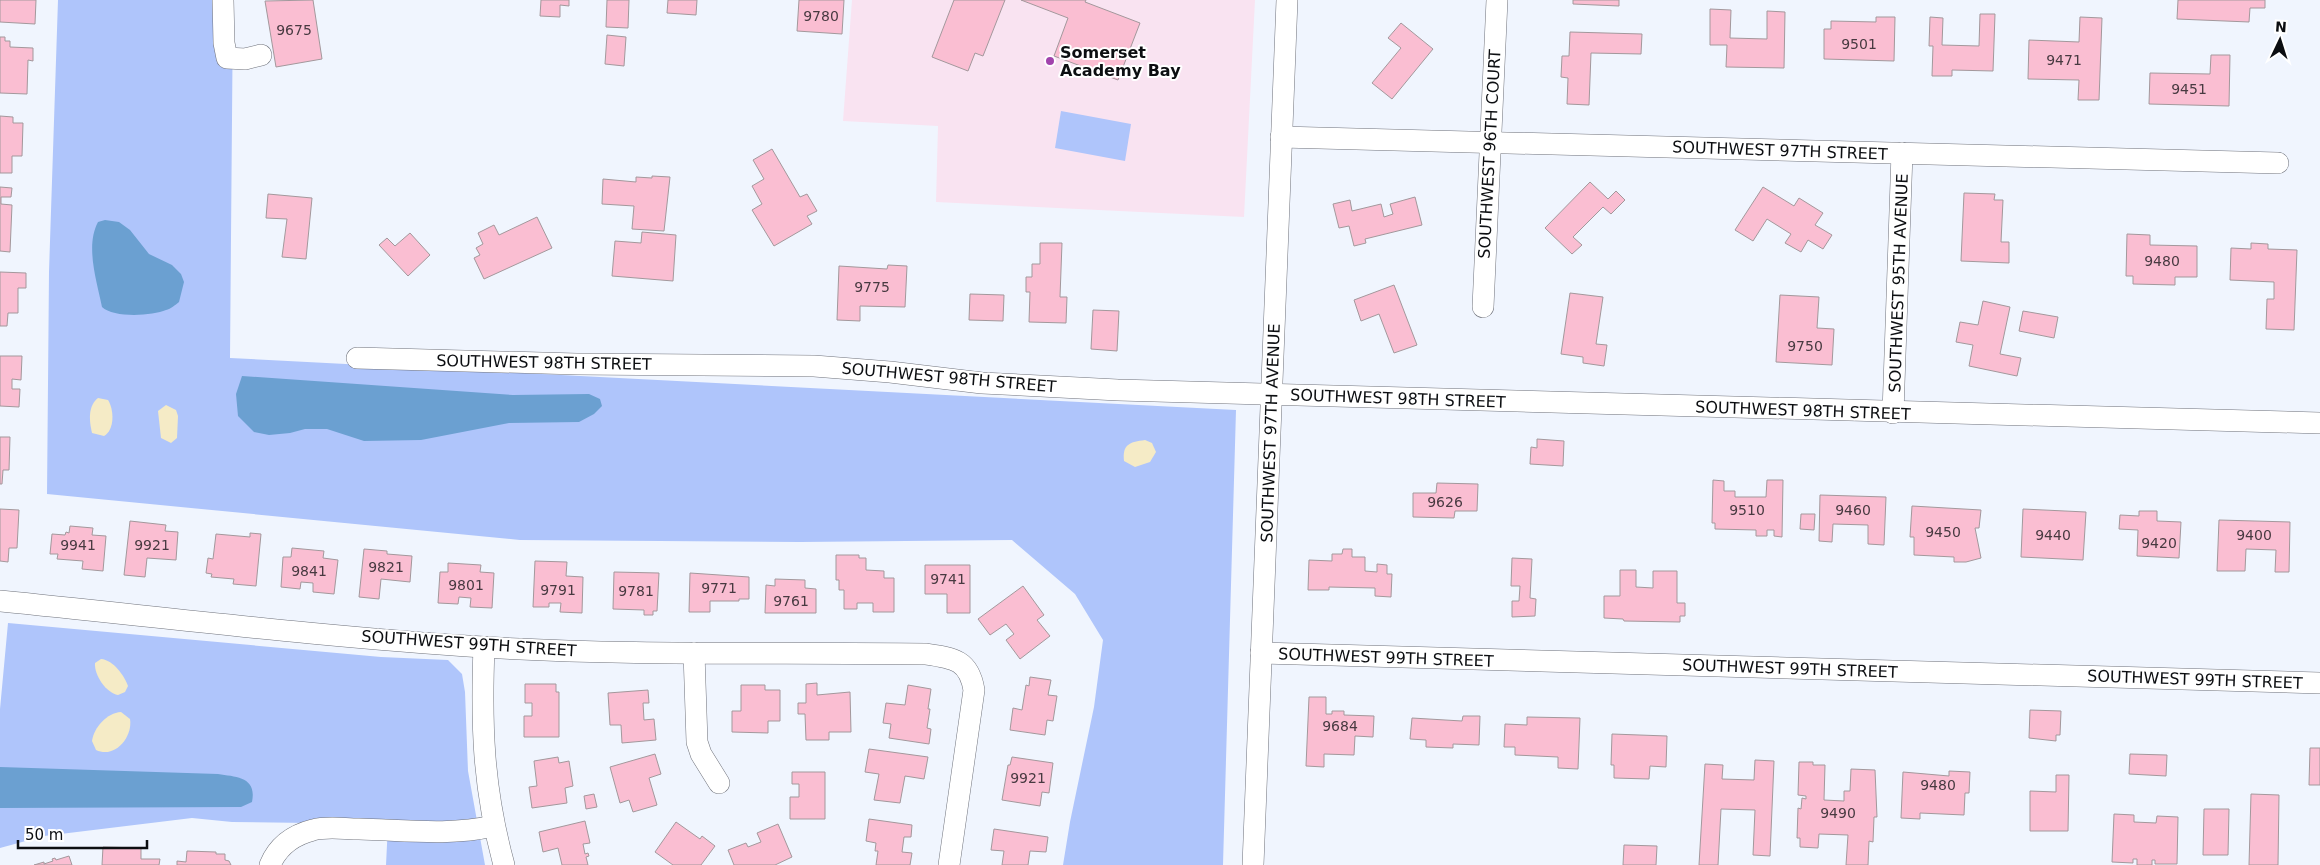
<svg xmlns="http://www.w3.org/2000/svg" width="2320" height="865" font-family="'DejaVu Sans',sans-serif">
<style>
.education{fill:#f9e3f1}
.green{fill:#afc5fb}
.sand{fill:#f5ebc6}
.water{fill:#6ba0d1}
.building{fill:#fabed2;stroke:#a3989c}
.lines{fill:none;stroke-linecap:round;stroke-linejoin:round}
.minor-casing{stroke:#70737c;stroke-width:22}
.minor{stroke:#fff;stroke-width:21}
.poi-dot{fill:#a143ac;stroke:#fff;stroke-width:2}
.labels{text-anchor:middle;stroke-width:4;stroke-linejoin:round;paint-order:stroke}
.number-label{font-size:14px;fill:#483a41}
.poi-label{font-size:16px;font-weight:bold;fill:#0c0e11;stroke:#fff;text-anchor:start}
.street-label{font-size:16px;fill:#0c0e11;stroke:#fff}
</style>
<rect width="100%" height="100%" fill="#f0f5fe"/>
<path class="education" d="M852,0H1255L1244,217L936,202L938,126L843,121Z"/>
<g class="green">
<path d="M58,0H233L230,358L1236,410L1223,865H1063L1070,822L1094,707L1103,640L1075,594L1012,540L800,542L520,540L47,494L49,272Z"/>
<path d="M1061,111L1131,124L1125,161L1055,148Z"/>
<path d="M8,623L381,657L448,660L462,674L465,692L468,771L485,865H386L388,824L232,822L192,818L44,836L0,848V709Z"/>
</g>
<g class="sand">
<path d="M98,398L108,400C114,409 115,430 104,436L92,433C89,420 88,406 98,398Z"/>
<path d="M166,405L176,410L178,416L177,438L171,443L161,438L158,411Z"/>
<path d="M1145,440L1152,443L1156,452L1150,462L1135,467L1124,461C1122,444 1130,442 1145,440Z"/>
<path d="M101,659C113,660 124,675 128,686L125,692L118,695C106,693 94,675 95,663Z"/>
<path d="M121,712L130,719C133,737 115,759 96,750L92,741C94,727 107,713 121,712Z"/>
</g>
<g class="water">
<path d="M105,220L119,222L130,230L149,254L172,265L181,274L184,282L179,302C175,305 171,309 166,310C152,316 113,318 102,307C97,282 85,246 98,222Z"/>
<path d="M242,376L513,395L589,394L600,399L602,406L594,414L579,422L509,423L421,440L364,441L327,429H305L290,433L269,435L254,432L238,416L236,394Z"/>
<path d="M0,767L218,774C237,777 257,777 252,802L241,807L0,808Z"/>
</g>
<g class="building">
<path d="M0,0H36L35,24L0,22Z"/>
<path d="M313,0L322,59L276,67L265,1Z"/>
<path d="M541,0H569V6L560,5V17L540,16Z"/>
<path d="M607,0H629L628,28L606,27Z"/>
<path d="M668,0H697L696,15L667,13Z"/>
<path d="M799,0H844L842,34L797,31Z"/>
<path d="M954,0H1005L983,56L975,53L968,71L932,57Z"/>
<path d="M1021,0H1086L1085,2L1140,23L1118,80L1054,56L1068,18Z"/>
<path d="M1573,0H1619V6L1573,4Z"/>
<path d="M2178,0H2265V8H2250L2249,22L2177,19Z"/>
<path d="M1710,9L1731,10L1730,38L1767,39V11L1785,12L1784,68L1726,67L1727,45H1710Z"/>
<path d="M1980,14H1995L1993,71L1952,70V76H1932L1933,46H1929L1930,17L1943,18L1942,45L1979,46Z"/>
<path d="M1876,17H1895L1894,61L1824,59V29H1831V21L1876,22Z"/>
<path d="M2080,17L2102,18L2099,100H2078L2079,80L2028,79L2029,40L2079,42Z"/>
<path d="M1401,23L1433,49L1392,99L1372,83L1401,48L1388,38Z"/>
<path d="M1570,32L1642,34L1641,54L1591,53L1589,105L1567,104L1568,78L1561,77L1562,56H1569Z"/>
<path d="M607,35L626,37L624,66L605,64Z"/>
<path d="M0,37H5V41H10V47L33,48V61L28,60L27,94L0,93Z"/>
<path d="M2211,55H2230L2229,106L2149,104L2150,73L2210,74Z"/>
<path d="M0,116L13,117V123H23L22,156H12V173H0Z"/>
<path d="M772,149L800,197L807,194L817,211L807,216L812,224L774,246L752,210L762,204L752,186L764,179L753,160Z"/>
<path d="M652,176L670,177L664,231L632,229L634,206L602,204L603,179L636,182V177L652,178Z"/>
<path d="M1590,182L1608,199L1616,191L1625,200L1611,214L1603,207L1573,237L1582,245L1572,254L1545,228Z"/>
<path d="M0,187L12,188L11,197H1V204L12,205L10,252L0,251Z"/>
<path d="M1763,187L1794,206L1799,198L1823,213L1815,225L1832,235L1823,249L1808,240L1801,252L1785,243L1791,234L1767,219L1753,241L1735,230Z"/>
<path d="M1964,193L1995,194L1994,200H2003L2001,242H2009V263L1961,261Z"/>
<path d="M268,194L312,198L306,259L282,257L287,219L266,218Z"/>
<path d="M1415,197L1422,225L1365,239L1366,243L1354,246L1349,226L1339,228L1333,204L1350,200L1352,211L1381,204L1384,217L1393,214L1390,204Z"/>
<path d="M537,217L552,248L484,279L474,258L480,255L476,248L483,244L478,233L494,225L499,235Z"/>
<path d="M642,232L676,235L673,281L612,276L615,241L641,243Z"/>
<path d="M410,233L430,255L408,276L379,245L387,238L395,246Z"/>
<path d="M2127,234L2150,235V245L2197,246V277H2175V285L2133,284V276H2126Z"/>
<path d="M1040,243H1062L1060,297H1067L1066,323L1029,322L1030,292H1026V277H1032V264H1040Z"/>
<path d="M2251,243L2268,244V249L2297,250L2294,330L2266,329L2267,299H2274V282L2230,280L2231,248L2251,249Z"/>
<path d="M888,265L907,266L905,307L860,306V321L837,320L839,266L887,269Z"/>
<path d="M0,272L26,273V288H18V313H8L7,326H0Z"/>
<path d="M1394,285L1417,345L1394,353L1379,314L1361,321L1354,300Z"/>
<path d="M1570,293L1603,297L1596,344L1607,345L1604,366L1583,363V357L1561,354Z"/>
<path d="M970,294L1004,295L1003,321L969,320Z"/>
<path d="M1780,295L1819,297L1817,328L1834,329L1832,365L1776,362Z"/>
<path d="M1983,301L2010,307L2000,354L2021,358L2017,376L1969,366L1973,345L1956,342L1960,322L1978,325Z"/>
<path d="M1093,310L1119,311L1117,351L1091,349Z"/>
<path d="M2023,311L2058,317L2054,338L2019,331Z"/>
<path d="M0,356H22L21,380L12,379V389H20L19,407L0,406Z"/>
<path d="M0,437H10L9,470H3L2,484H0Z"/>
<path d="M1537,439L1564,441L1563,466L1530,464L1531,447L1537,448Z"/>
<path d="M1713,480L1724,481V491H1735V497H1766L1767,480H1783L1782,537L1774,536V530H1767V536H1756V530L1715,529V523H1712Z"/>
<path d="M1437,483L1478,484L1477,511H1455L1454,518L1413,517V493H1436Z"/>
<path d="M1820,495L1886,497L1884,545L1868,544V525L1833,524L1832,542L1819,541Z"/>
<path d="M1912,506L1981,510L1979,528H1975L1981,558L1966,562H1954V557L1914,555V537H1910Z"/>
<path d="M0,509L19,510L17,548H9L8,562L0,561Z"/>
<path d="M2023,509L2086,512L2083,560L2021,557Z"/>
<path d="M2139,511H2157V521L2181,522L2179,558L2137,556L2138,530L2119,529L2120,515L2139,516Z"/>
<path d="M1801,514H1815L1814,530L1800,529Z"/>
<path d="M2219,520L2290,522L2289,572H2275L2276,550L2246,549L2245,571H2217Z"/>
<path d="M130,521L166,525L165,531L178,532L176,560L147,558L145,577L124,575Z"/>
<path d="M70,526L93,528L92,535L106,536L103,571L82,569L83,561L57,559L58,554H50L52,534L65,535L66,532L69,533Z"/>
<path d="M250,533L261,534L256,586L233,584L234,579L211,577L212,574L206,573L208,558L213,559L216,534L250,537Z"/>
<path d="M292,548L324,551L323,558L338,560L334,594L313,592V583L301,582L300,589L281,587L283,557H291Z"/>
<path d="M364,549L387,551V554L412,556L410,582L381,579L379,599L359,597Z"/>
<path d="M1343,549H1352V557H1365V571L1377,572V564L1387,565V574H1392L1391,597L1375,596V588L1329,587V590H1308L1309,560L1332,561V554H1342Z"/>
<path d="M836,555H859V558H866V570L884,571V578H894V612H873V603H857V609H844V590H839V580H836Z"/>
<path d="M1512,558L1532,559L1530,598L1536,599L1535,616L1512,617V601H1519L1520,586H1511Z"/>
<path d="M535,561L567,562L566,576L583,577L582,613L560,612L561,603H549V607H533Z"/>
<path d="M448,563L481,565L480,572L494,573L492,608L470,607L471,598L459,597L458,604L438,603L440,572H448Z"/>
<path d="M925,565H970V613H947V594H925Z"/>
<path d="M1620,570H1636V587L1653,588V571H1677V603H1685V616H1680V622L1624,621L1623,619L1604,618V596H1620Z"/>
<path d="M614,572L659,573L657,611H653V615H644V610L613,609Z"/>
<path d="M690,573L749,577V599H739V601H710V612H689Z"/>
<path d="M775,579L805,580V588L816,589V613H765L766,585L775,586Z"/>
<path d="M1023,586L1044,615L1037,620L1050,636L1020,659L1006,640L1014,634L1006,624L990,635L978,619Z"/>
<path d="M1030,677L1051,680L1048,695L1057,696L1053,721L1047,720L1045,735L1010,730L1013,708L1022,710L1026,685L1029,686Z"/>
<path d="M817,683V695L850,692L851,732H829V740H806L805,714H798V703H806V684Z"/>
<path d="M525,684H556V692H559V737H524V716H532V703H525Z"/>
<path d="M741,685H765V690H780V721H768V733L732,732V711H741Z"/>
<path d="M908,685L931,689L928,709H930L927,728L931,729L929,744L889,738L891,724L883,723L886,703L905,705Z"/>
<path d="M648,690L649,703H643L644,720L654,719L656,740L622,743L621,725H610L608,693Z"/>
<path d="M1309,697H1326V714H1332V711H1344V715L1374,716L1373,737L1355,736L1354,755L1324,754V767L1306,766Z"/>
<path d="M2030,710L2061,711L2060,735H2056V741L2029,738Z"/>
<path d="M1463,716H1480L1479,745L1453,744V748L1426,747V740L1410,739L1412,718L1462,721Z"/>
<path d="M1527,717L1580,718L1578,769L1558,768V757L1515,755V747H1504L1505,724L1527,725Z"/>
<path d="M1612,734L1667,736L1666,767L1650,766L1649,779L1614,778V765H1611Z"/>
<path d="M2310,748H2320V785H2309Z"/>
<path d="M869,749L928,757L924,779L905,776L900,803L874,800L879,774L865,772Z"/>
<path d="M655,754L661,774L649,778L657,805L633,812L629,800L620,803L610,767Z"/>
<path d="M2130,754L2167,755L2166,776L2129,774Z"/>
<path d="M558,757L559,763L569,761L573,786L565,788L567,803L532,808L529,787L537,786L534,761Z"/>
<path d="M1012,757L1053,763L1049,793L1042,792L1040,806L1002,800L1008,765H1010Z"/>
<path d="M1755,760L1774,761L1770,856L1753,855L1755,810L1721,809L1718,865H1699L1705,764L1723,765L1722,779L1754,780Z"/>
<path d="M1799,762H1813V765H1825L1824,800L1844,801V791H1850L1851,769L1875,770L1877,817H1874L1873,842L1869,841L1868,865H1846L1848,835L1819,834L1818,848L1800,847V838H1797L1798,808L1801,809L1802,798L1806,799V796L1798,795Z"/>
<path d="M1949,771L1970,772L1969,793H1965L1964,815L1920,813V819L1901,818L1903,772L1949,776Z"/>
<path d="M792,772H825V819H790V797H799V784H792Z"/>
<path d="M2056,775H2069L2068,831H2030V791L2056,792Z"/>
<path d="M594,794L597,807L586,809L584,796Z"/>
<path d="M2251,794L2279,795L2278,865H2249Z"/>
<path d="M2204,809H2229L2228,855H2203Z"/>
<path d="M2114,814L2134,815V822L2156,823L2157,816L2178,817L2177,864H2155V860H2152V865H2137V859H2133V863L2112,862Z"/>
<path d="M869,819L912,825L911,837H904L902,852L912,853L910,865H876L878,851H875L876,843L866,841Z"/>
<path d="M585,821L590,843L583,844L585,854L588,853L589,856L586,857L588,865H562L558,848L543,852L539,832Z"/>
<path d="M676,822L700,839L702,836L715,846L701,865H673L655,852Z"/>
<path d="M778,824L792,857L775,865H734L728,850L746,843L748,847L761,842L757,833Z"/>
<path d="M994,829L1048,837L1046,852L1030,851L1028,865H1002L1004,851L991,850Z"/>
<path d="M1624,845L1657,846L1656,865H1623Z"/>
<path d="M103,847L141,848V859H160L159,865H102Z"/>
<path d="M187,851L216,852V854H225V860L229,861L231,865H177V861L186,862Z"/>
<path d="M69,856L72,865H34L44,862V864L53,861L52,859L55,858L56,860Z"/>
</g>
<g class="lines">
<g class="minor-casing">
<g id="minor">
<path d="M223,0L224,43L227,58L245,59L261,55"/>
<path d="M1281,137L2278,163"/>
<path d="M1483,307L1497,0"/>
<path d="M357,358L577,364L814,366L890,372L982,383L1118,390L2320,423"/>
<path d="M1893,413L1902,153"/>
<path d="M0,601C161,617 322,637 483,647C631,656 779,652 926,654C954,658 969,660 974,690L949,865"/>
<path d="M484,647C481,726 483,788 504,865"/>
<path d="M694,653L697,742L701,754L719,783"/>
<path d="M1261,653L2320,683"/>
<path d="M270,865C278,846 293,835 313,830C327,826 344,829 359,829C403,830 450,836 493,826"/>
<path d="M1253,865L1287,0"/>
</g>
</g>
<use href="#minor" class="minor"/>
</g>
<circle class="poi-dot" cx="1050" cy="61" r="5"/>
<g class="labels">
<g class="number-label">
<text x="821" y="21">9780</text>
<text x="294" y="35">9675</text>
<text x="1859" y="49">9501</text>
<text x="2064" y="65">9471</text>
<text x="2189" y="94">9451</text>
<text x="2162" y="266">9480</text>
<text x="872" y="292">9775</text>
<text x="1805" y="351">9750</text>
<text x="1445" y="507">9626</text>
<text x="1747" y="515">9510</text>
<text x="1853" y="515">9460</text>
<text x="1943" y="537">9450</text>
<text x="2053" y="540">9440</text>
<text x="2254" y="540">9400</text>
<text x="2159" y="548">9420</text>
<text x="78" y="550">9941</text>
<text x="152" y="550">9921</text>
<text x="386" y="572">9821</text>
<text x="309" y="576">9841</text>
<text x="948" y="584">9741</text>
<text x="466" y="590">9801</text>
<text x="719" y="593">9771</text>
<text x="558" y="595">9791</text>
<text x="636" y="596">9781</text>
<text x="791" y="606">9761</text>
<text x="1340" y="731">9684</text>
<text x="1028" y="783">9921</text>
<text x="1938" y="790">9480</text>
<text x="1838" y="818">9490</text>
</g>
<g class="poi-label">
<text x="1060" y="58">Somerset<tspan x="1060" dy="18">Academy Bay</tspan></text>
</g>
<g class="street-label">
<text transform="translate(1780 150) rotate(2)" y="6">SOUTHWEST 97TH STREET</text>
<text transform="translate(1489 154) rotate(-87)" y="6">SOUTHWEST 96TH COURT</text>
<text transform="translate(1898 283) rotate(-88)" y="6">SOUTHWEST 95TH AVENUE</text>
<text transform="translate(544 362) rotate(1)" y="6">SOUTHWEST 98TH STREET</text>
<text transform="translate(949 377) rotate(5)" y="6">SOUTHWEST 98TH STREET</text>
<text transform="translate(1398 398) rotate(2)" y="6">SOUTHWEST 98TH STREET</text>
<text transform="translate(1803 410) rotate(2)" y="6">SOUTHWEST 98TH STREET</text>
<text transform="translate(1270 433) rotate(-88)" y="6">SOUTHWEST 97TH AVENUE</text>
<text transform="translate(469 643) rotate(4)" y="6">SOUTHWEST 99TH STREET</text>
<text transform="translate(1386 657) rotate(2)" y="6">SOUTHWEST 99TH STREET</text>
<text transform="translate(1790 668) rotate(2)" y="6">SOUTHWEST 99TH STREET</text>
<text transform="translate(2195 679) rotate(2)" y="6">SOUTHWEST 99TH STREET</text>
</g>
</g>
<g transform="translate(2280 40) rotate(4)" stroke="#ffffff" stroke-width="4" paint-order="stroke">
<path d="M0-4L9 19L0 12L-9 19Z" fill="#0c0e11"/>
<text y="-8" font-size="14" font-weight="bold" text-anchor="middle" fill="#0c0e11">N</text>
</g>
<path d="M18 840v8h129v-8" fill="none" stroke="#0c0e11" stroke-width="2.5"/>
<text x="25" y="840" font-size="15" fill="#0c0e11" stroke="#ffffff" stroke-width="4" paint-order="stroke">50 m</text>
</svg>
